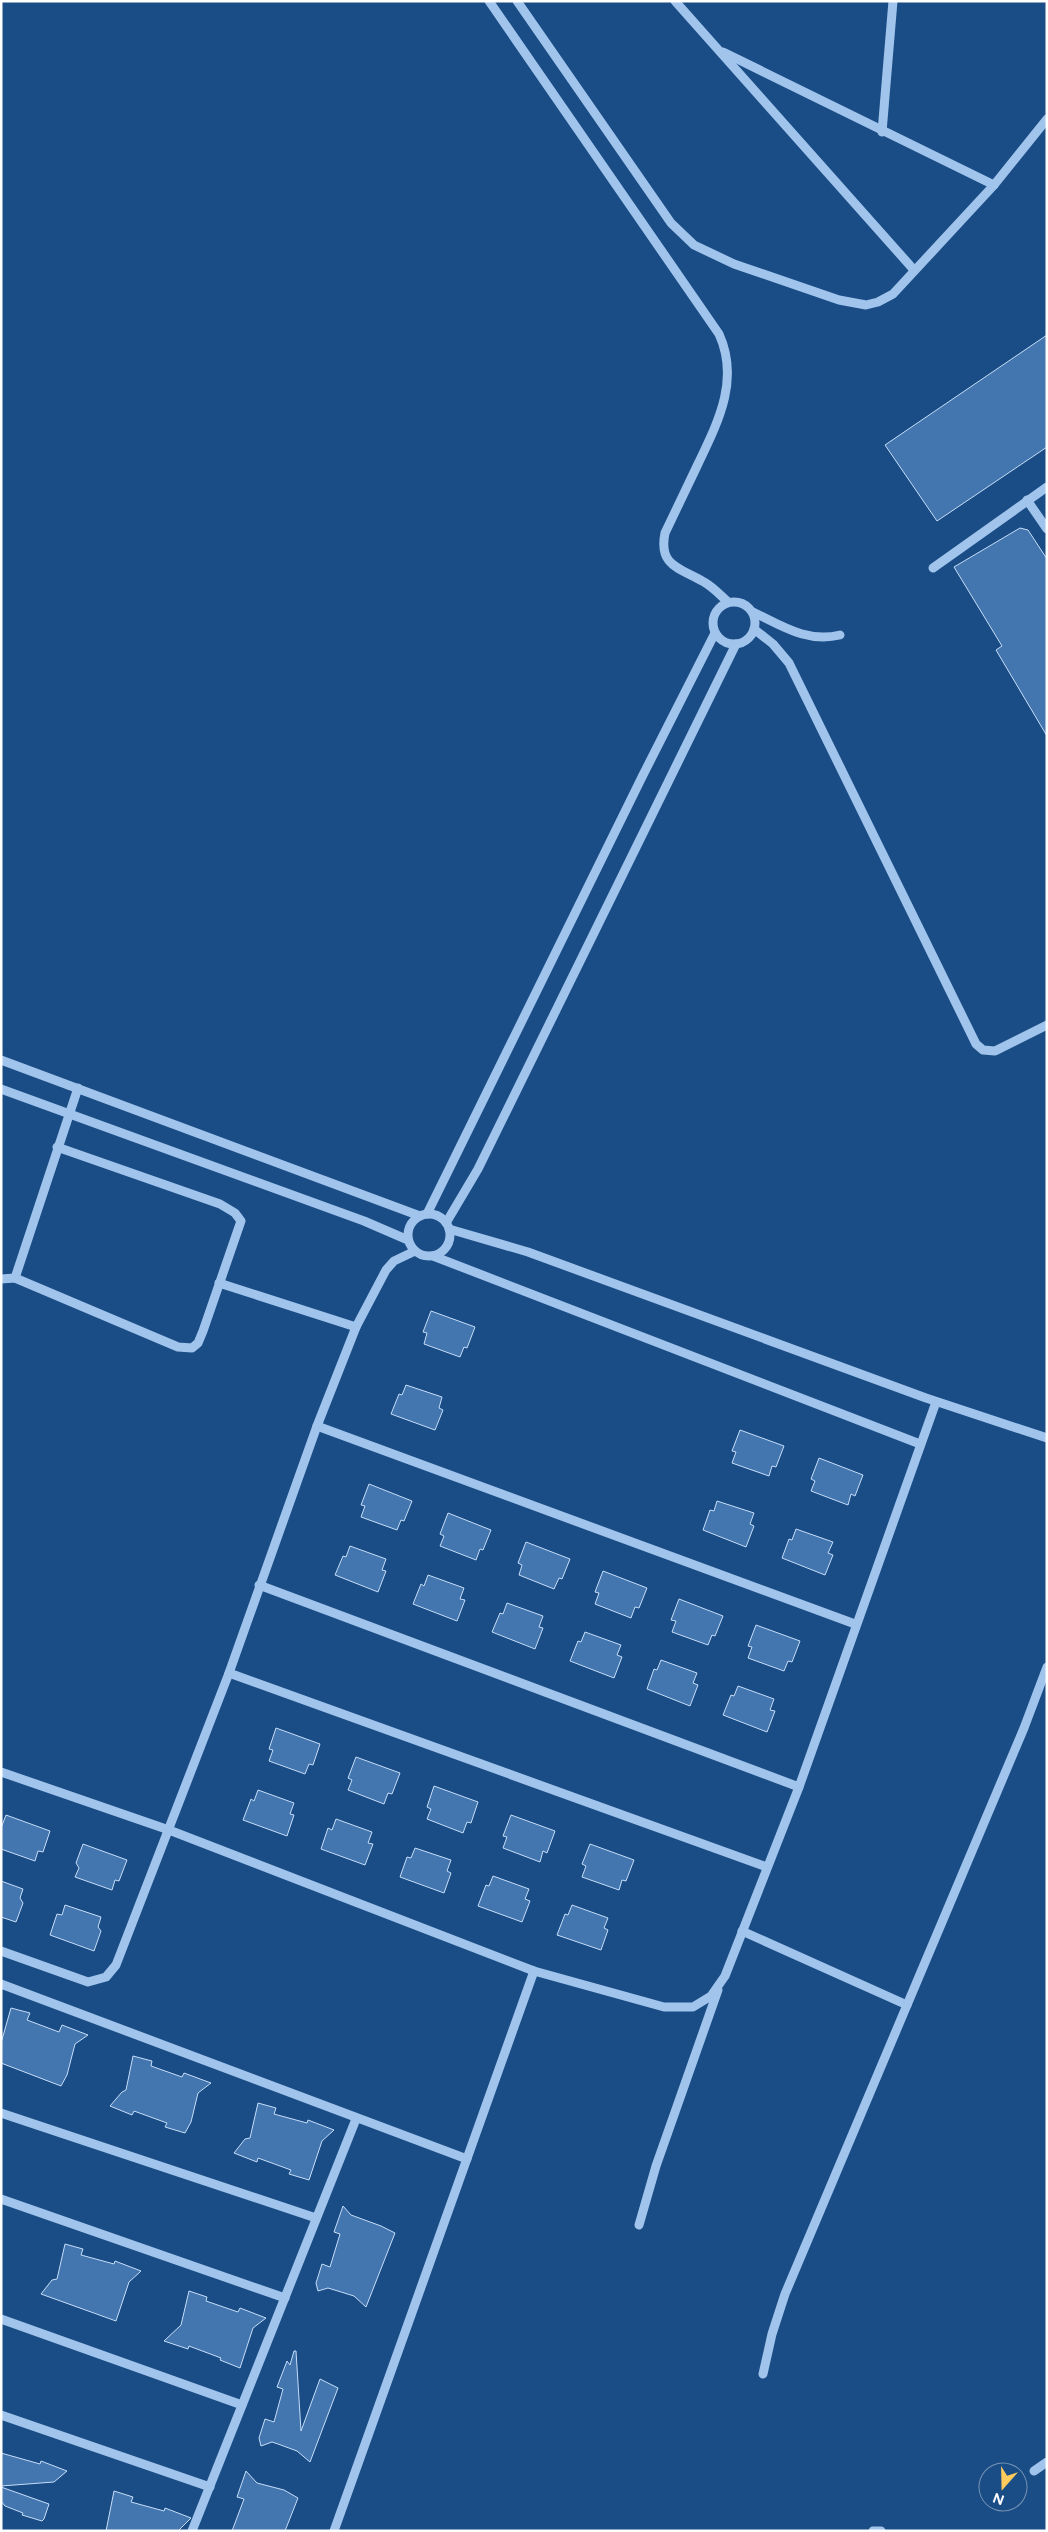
<svg xmlns="http://www.w3.org/2000/svg" width="1048" height="2532" font-family="Figtree,sans-serif">
<style>
.building{fill:#4376af;stroke:#c6def9}
.lines{fill:none;stroke-linecap:round;stroke-linejoin:round}
.minor{stroke:#a0c4ec;stroke-width:9}
</style>
<rect width="100%" height="100%" fill="#1a4c85"/>
<g class="building">
<path d="M1047,335V447L937,521L885,445Z"/>
<path d="M1020,528L1028,530L1047,559V736L996,650L1002,646L954,567Z"/>
<path d="M431,1311L475,1327L467,1348L464,1347L460,1357L424,1344L427,1333L423,1332Z"/>
<path d="M406,1385L442,1397L439,1408L443,1410L435,1430L391,1414L399,1394L402,1395Z"/>
<path d="M740,1430L784,1446L776,1467L772,1466L769,1476L732,1463L736,1452L732,1451Z"/>
<path d="M819,1458L863,1475L855,1496L851,1494L848,1505L811,1491L815,1481L811,1479Z"/>
<path d="M369,1484L412,1501L404,1521L401,1520L397,1530L361,1517L365,1506L361,1505Z"/>
<path d="M717,1501L754,1513L750,1524L754,1526L746,1547L703,1530L710,1510L714,1511Z"/>
<path d="M448,1513L491,1530L483,1550L480,1549L476,1560L440,1546L444,1536L440,1534Z"/>
<path d="M796,1529L833,1542L828,1553L833,1555L825,1575L782,1558L789,1539L792,1540Z"/>
<path d="M526,1542L570,1559L562,1579L559,1578L554,1589L519,1575L522,1565L518,1563Z"/>
<path d="M350,1546L386,1559L382,1570L386,1571L378,1592L335,1575L343,1556L346,1557Z"/>
<path d="M603,1571L647,1588L639,1608L635,1607L631,1618L595,1604L599,1593L595,1592Z"/>
<path d="M428,1575L464,1588L460,1599L465,1600L457,1621L413,1604L421,1584L424,1586Z"/>
<path d="M679,1599L723,1616L715,1636L712,1635L708,1645L672,1632L676,1621L671,1620Z"/>
<path d="M507,1603L543,1616L539,1627L543,1628L535,1649L492,1632L500,1613L503,1614Z"/>
<path d="M756,1625L800,1641L792,1662L788,1661L784,1671L748,1658L752,1647L748,1646Z"/>
<path d="M585,1632L621,1645L617,1655L622,1657L614,1678L570,1661L578,1641L581,1642Z"/>
<path d="M661,1660L697,1673L693,1683L698,1685L690,1706L647,1689L654,1669L657,1670Z"/>
<path d="M738,1686L774,1699L770,1710L775,1711L767,1732L723,1715L731,1695L734,1696Z"/>
<path d="M276,1728L320,1744L313,1765L309,1764L305,1774L269,1761L273,1750L269,1749Z"/>
<path d="M356,1757L400,1773L392,1794L388,1793L384,1804L348,1790L352,1780L348,1778Z"/>
<path d="M434,1786L478,1802L471,1823L467,1822L463,1833L427,1819L431,1809L427,1807Z"/>
<path d="M258,1790L294,1803L290,1814L294,1815L287,1836L243,1820L251,1799L254,1801Z"/>
<path d="M6,1815L50,1831L43,1852L38,1851L35,1861L1,1849V1828Z"/>
<path d="M511,1815L555,1831L547,1853L543,1851L540,1862L503,1848L507,1837L503,1836Z"/>
<path d="M336,1819L372,1832L368,1843L373,1844L365,1865L321,1849L328,1828L332,1830Z"/>
<path d="M83,1844L127,1860L119,1881L115,1880L112,1890L75,1877L79,1868L76,1863Z"/>
<path d="M590,1844L634,1860L626,1881L622,1880L619,1890L582,1877L586,1866L582,1864Z"/>
<path d="M415,1848L451,1860L447,1871L451,1873L444,1893L400,1877L407,1857L411,1858Z"/>
<path d="M493,1876L529,1889L525,1899L530,1901L522,1922L478,1906L486,1885L489,1886Z"/>
<path d="M1,1881L23,1889L20,1898L23,1903L16,1922L1,1917Z"/>
<path d="M65,1905L101,1917L98,1927L101,1931L94,1951L50,1935L57,1914L62,1915Z"/>
<path d="M572,1905L608,1918L604,1928L608,1930L601,1950L557,1935L565,1914L568,1915Z"/>
<path d="M11,2008L30,2013L27,2020L59,2032L62,2025L88,2035L75,2044L67,2075L61,2086L1,2063V2043Z"/>
<path d="M133,2056L152,2061L151,2066L182,2077L184,2073L211,2083L198,2093L191,2122L185,2133L165,2127L167,2123L134,2111L132,2115L110,2106L122,2092L126,2090Z"/>
<path d="M258,2103L276,2108L274,2114L307,2123L308,2120L334,2130L322,2141L309,2180L289,2174L291,2170L258,2158L257,2162L234,2153L245,2139L250,2138Z"/>
<path d="M343,2206L351,2215L381,2226L395,2233L366,2307L354,2296L328,2288L318,2291L316,2283L322,2264L330,2267L340,2234L334,2232Z"/>
<path d="M65,2244L83,2249L81,2255L114,2264L115,2261L141,2271L129,2282L116,2321L41,2294L52,2280L57,2279Z"/>
<path d="M189,2291L207,2297L206,2301L238,2312L240,2308L266,2318L253,2328L240,2368L220,2360L221,2358L189,2346L188,2349L164,2341L181,2325Z"/>
<path d="M294,2351H296L301,2431L320,2379L338,2388L310,2462L297,2451L278,2444L272,2442L261,2446L259,2438L265,2419L274,2422L283,2389L277,2387L287,2361L290,2365Z"/>
<path d="M1,2453L40,2464L41,2461L67,2471L54,2482L1,2486Z"/>
<path d="M246,2471L257,2483L284,2490L298,2498L285,2531H232L244,2499L237,2497Z"/>
<path d="M1,2487L49,2504L44,2519L42,2521L22,2515L23,2513L5,2506L1,2501Z"/>
<path d="M114,2491L133,2497L131,2502L164,2511L165,2508L191,2518L178,2531H106Z"/>
</g>
<g class="lines">
<g class="minor">
<path d="M489,1L719,334C740,380 718,422 698,464C687,487 676,510 665,533C658,567 681,568 704,582C713,587 720,595 728,602"/>
<path d="M517,1L671,223L694,245L734,264L839,300L866,305L878,302L893,294L994,185L1047,119"/>
<path d="M675,1L914,270"/>
<path d="M723,52L994,185"/>
<path d="M882,132L893,1"/>
<path d="M1027,500L1047,529"/>
<path d="M933,568L1047,487"/>
<circle cx="734" cy="623" r="21"/>
<path d="M753,612C782,626 807,643 840,635"/>
<path d="M754,629L773,644L789,663L976,1044L983,1050L995,1051L1047,1025"/>
<path d="M1,1060L420,1216"/>
<path d="M1,1089L364,1221L408,1240"/>
<circle cx="429" cy="1235" r="21"/>
<path d="M427,1214L642,777L715,633"/>
<path d="M446,1223L478,1169L736,644"/>
<path d="M449,1229L528,1252L926,1398L1047,1438"/>
<path d="M433,1256L920,1444"/>
<path d="M15,1278L78,1088"/>
<path d="M1,1279L15,1278L178,1347L192,1348L198,1343L203,1331L241,1221L235,1213L220,1204L57,1147"/>
<path d="M219,1283L356,1327"/>
<path d="M317,1426L855,1624"/>
<path d="M259,1585L799,1787"/>
<path d="M229,1673L767,1867"/>
<path d="M1,1772L169,1830L534,1971L664,2007H693L711,1996L725,1976L799,1787L936,1402"/>
<path d="M742,1931L907,2005"/>
<path d="M1,1951L88,1982L106,1977L116,1965L229,1673L317,1426L356,1327L386,1270L394,1261L415,1251"/>
<path d="M1,1984L467,2159"/>
<path d="M1,2113L316,2218"/>
<path d="M1,2199L285,2298"/>
<path d="M639,2225L656,2166L718,1990"/>
<path d="M1,2319L242,2405"/>
<path d="M763,2374L772,2334L785,2294L1024,1728L1047,1667"/>
<path d="M1,2415L210,2487"/>
<path d="M1034,2471L1047,2462"/>
<path d="M192,2531L356,2119"/>
<path d="M334,2531L534,1971"/>
<path d="M873,2531H881"/>
</g>
</g>
<rect width="1048" height="2532" fill="none" stroke="#ffffff" stroke-width="5"/>
<g transform="translate(1003 2487) rotate(200)"><circle r="24" fill="#1a4c85" stroke="#7694b6"/>
<path d="M0-4L9 19L0 12L-9 19Z" fill="#fecb5c"/>
<text y="-8" font-size="14" font-weight="bold" text-anchor="middle" fill="#ffffff">N</text>
</g>
</svg>
